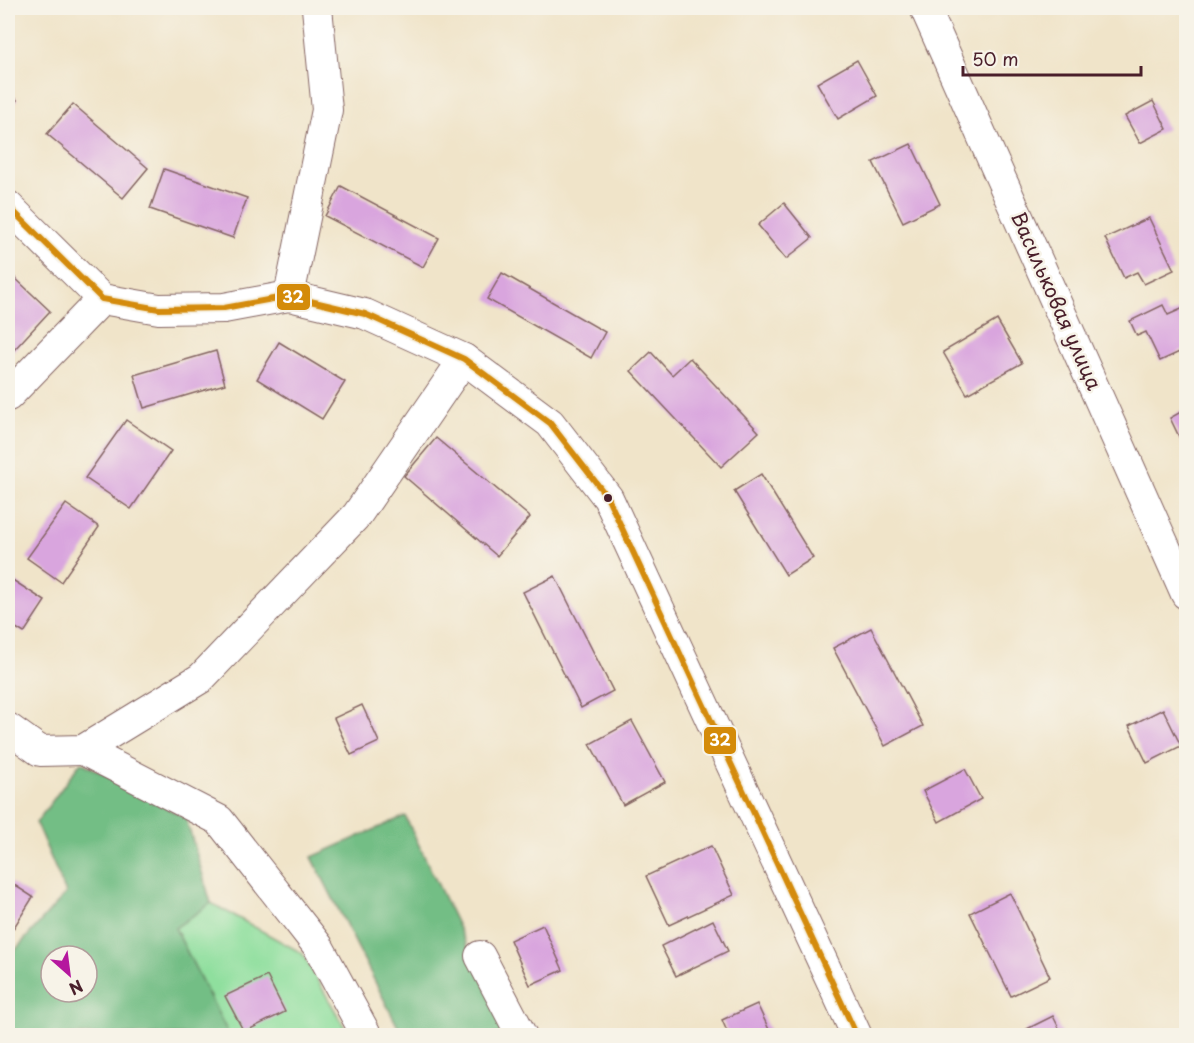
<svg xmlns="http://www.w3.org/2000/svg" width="1194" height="1043" font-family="'Playpen Sans',sans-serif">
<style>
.green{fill:#8fdf9e;stroke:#6c7f64;stroke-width:1.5}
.forest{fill:#73be85;stroke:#5e6e58;stroke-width:1.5;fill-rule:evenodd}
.building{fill:#d9a5de}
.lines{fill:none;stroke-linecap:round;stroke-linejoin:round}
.minor-casing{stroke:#846462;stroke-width:32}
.minor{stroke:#fff;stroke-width:30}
.bus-1-casing{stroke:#f7f3e8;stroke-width:10}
.bus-1{stroke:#d48b09;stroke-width:6}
.bus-dot{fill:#4a1f2b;stroke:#f7f3e8;stroke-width:2}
.labels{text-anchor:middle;stroke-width:5;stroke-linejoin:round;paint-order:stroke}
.street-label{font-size:20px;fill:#4a1f2b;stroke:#f7f3e8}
.line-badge{stroke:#f7f3e8;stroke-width:2}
.badge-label{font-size:16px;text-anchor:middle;font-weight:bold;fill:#fff}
</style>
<rect width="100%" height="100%" fill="#f7f3e8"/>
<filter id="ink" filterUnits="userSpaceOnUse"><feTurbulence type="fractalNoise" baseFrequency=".0167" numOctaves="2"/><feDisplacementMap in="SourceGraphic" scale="12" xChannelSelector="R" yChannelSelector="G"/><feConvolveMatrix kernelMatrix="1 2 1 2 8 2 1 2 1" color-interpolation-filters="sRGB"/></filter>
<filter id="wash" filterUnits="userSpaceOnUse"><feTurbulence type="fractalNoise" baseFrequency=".008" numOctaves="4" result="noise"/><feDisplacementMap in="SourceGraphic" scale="24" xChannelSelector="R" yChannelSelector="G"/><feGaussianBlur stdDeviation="1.35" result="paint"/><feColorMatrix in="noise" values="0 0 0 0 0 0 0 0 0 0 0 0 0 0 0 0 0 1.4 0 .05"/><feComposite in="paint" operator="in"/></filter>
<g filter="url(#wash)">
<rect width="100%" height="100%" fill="#f0e4c9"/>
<path class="green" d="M211,903L302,953L349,1035H229L175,928Z"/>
<g class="forest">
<path d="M81,762L186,818L211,903L175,928L229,1035H8V958L66,893L36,823ZM51,956H87V992H51Z"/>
<path d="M405,816L510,1035H402L312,857Z"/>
</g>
<g id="blocks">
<g class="building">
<path d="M857,60L877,96L838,119L817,83Z"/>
<path d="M8,90L17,100L8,110Z"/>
<path d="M1153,101L1167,129L1140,143L1125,116Z"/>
<path d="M73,104L148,168L123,198L47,134Z"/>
<path d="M911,144L940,204L903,222L873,162Z"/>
<path d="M164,169L247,198L233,238L150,209Z"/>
<path d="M341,186L439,238L423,267L325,216Z"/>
<path d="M784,203L812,238L786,259L758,225Z"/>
<path d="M1149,218L1174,270L1144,284L1137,272L1124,278L1105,238Z"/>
<path d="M502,273L605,332L591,358L487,299Z"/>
<path d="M13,276L50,311L13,351L8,346V282Z"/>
<path d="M1163,305L1168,315L1186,307V349L1160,361L1146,332L1137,336L1130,321Z"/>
<path d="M997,320L1022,363L967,394L943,352Z"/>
<path d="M279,342L345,382L322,419L257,379Z"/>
<path d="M216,351L225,384L144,408L134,375Z"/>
<path d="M651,352L672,375L690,358L759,432L721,467L631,371Z"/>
<path d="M1186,409V451L1170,418Z"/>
<path d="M126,420L171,451L131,509L85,478Z"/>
<path d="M436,438L530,517L497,556L404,476Z"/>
<path d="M761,474L813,558L786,575L734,491Z"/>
<path d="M66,504L99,527L61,582L27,558Z"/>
<path d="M555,576L613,691L581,708L523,592Z"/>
<path d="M8,577L45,601L24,633L8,623Z"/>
<path d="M871,628L923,726L885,746L833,648Z"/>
<path d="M362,705L379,742L351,755L334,718Z"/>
<path d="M1163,709L1181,746L1147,763L1129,726Z"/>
<path d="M632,721L665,782L623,805L590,744Z"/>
<path d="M965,769L981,799L939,822L923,791Z"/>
<path d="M711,846L734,895L669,925L646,876Z"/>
<path d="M8,881L33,897L13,929L8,925Z"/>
<path d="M1010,893L1050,977L1011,996L970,913Z"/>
<path d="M713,920L728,951L676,976L661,946Z"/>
<path d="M543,925L563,970L530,985L510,940Z"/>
<path d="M267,976L285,1012L244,1032L225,996Z"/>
<path d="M757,1004L772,1036H729L722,1020Z"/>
<path d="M1053,1016L1063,1036H1027L1025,1030Z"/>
</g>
</g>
</g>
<g filter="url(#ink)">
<use href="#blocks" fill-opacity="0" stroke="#846462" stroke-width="1.5"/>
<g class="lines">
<g class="minor-casing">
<g id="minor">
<path d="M925,8L1186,594"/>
<path d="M8,206L102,299L159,309L224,308L289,296L365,314L464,359L550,423L608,498L857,1036"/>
<path d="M289,296L327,110L317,8"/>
<path d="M8,396L102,299"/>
<path d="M8,728L40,751L83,750L201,678L357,515L464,359"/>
<path d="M83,750L219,820L318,946L367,1036"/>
<path d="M480,956L522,1036"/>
</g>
</g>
<use href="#minor" class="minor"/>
<g class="bus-1-casing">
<path id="bus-1" d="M8,206L102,299L159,309L224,308L289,296L365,314L464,359L550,423L608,498L857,1036"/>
</g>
<use href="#bus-1" class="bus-1"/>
</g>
</g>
<circle class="bus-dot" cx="608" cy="498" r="5"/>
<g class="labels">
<g class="street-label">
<text transform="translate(1056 301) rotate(66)" y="7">Васильковая улица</text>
</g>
</g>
<g class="line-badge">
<rect x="276" y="283" width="35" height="28" rx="6" fill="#d48b09"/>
<rect x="703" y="726" width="34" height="29" rx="6" fill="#d48b09"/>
</g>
<g class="badge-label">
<text x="293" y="303">32</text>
<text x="720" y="746">32</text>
</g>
<rect width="1194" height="1043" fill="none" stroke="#f7f3e8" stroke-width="30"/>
<g transform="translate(69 974) rotate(152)"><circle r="28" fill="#f7f3e8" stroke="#b29e9c" stroke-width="1.5"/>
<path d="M0-4.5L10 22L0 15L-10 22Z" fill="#b5179e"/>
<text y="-9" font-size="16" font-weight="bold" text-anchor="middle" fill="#4a1f2b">N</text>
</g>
<path d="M963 66v9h178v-9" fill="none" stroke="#4a1f2b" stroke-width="3"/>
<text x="972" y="66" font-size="18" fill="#4a1f2b" stroke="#f7f3e8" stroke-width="4.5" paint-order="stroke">50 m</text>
</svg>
